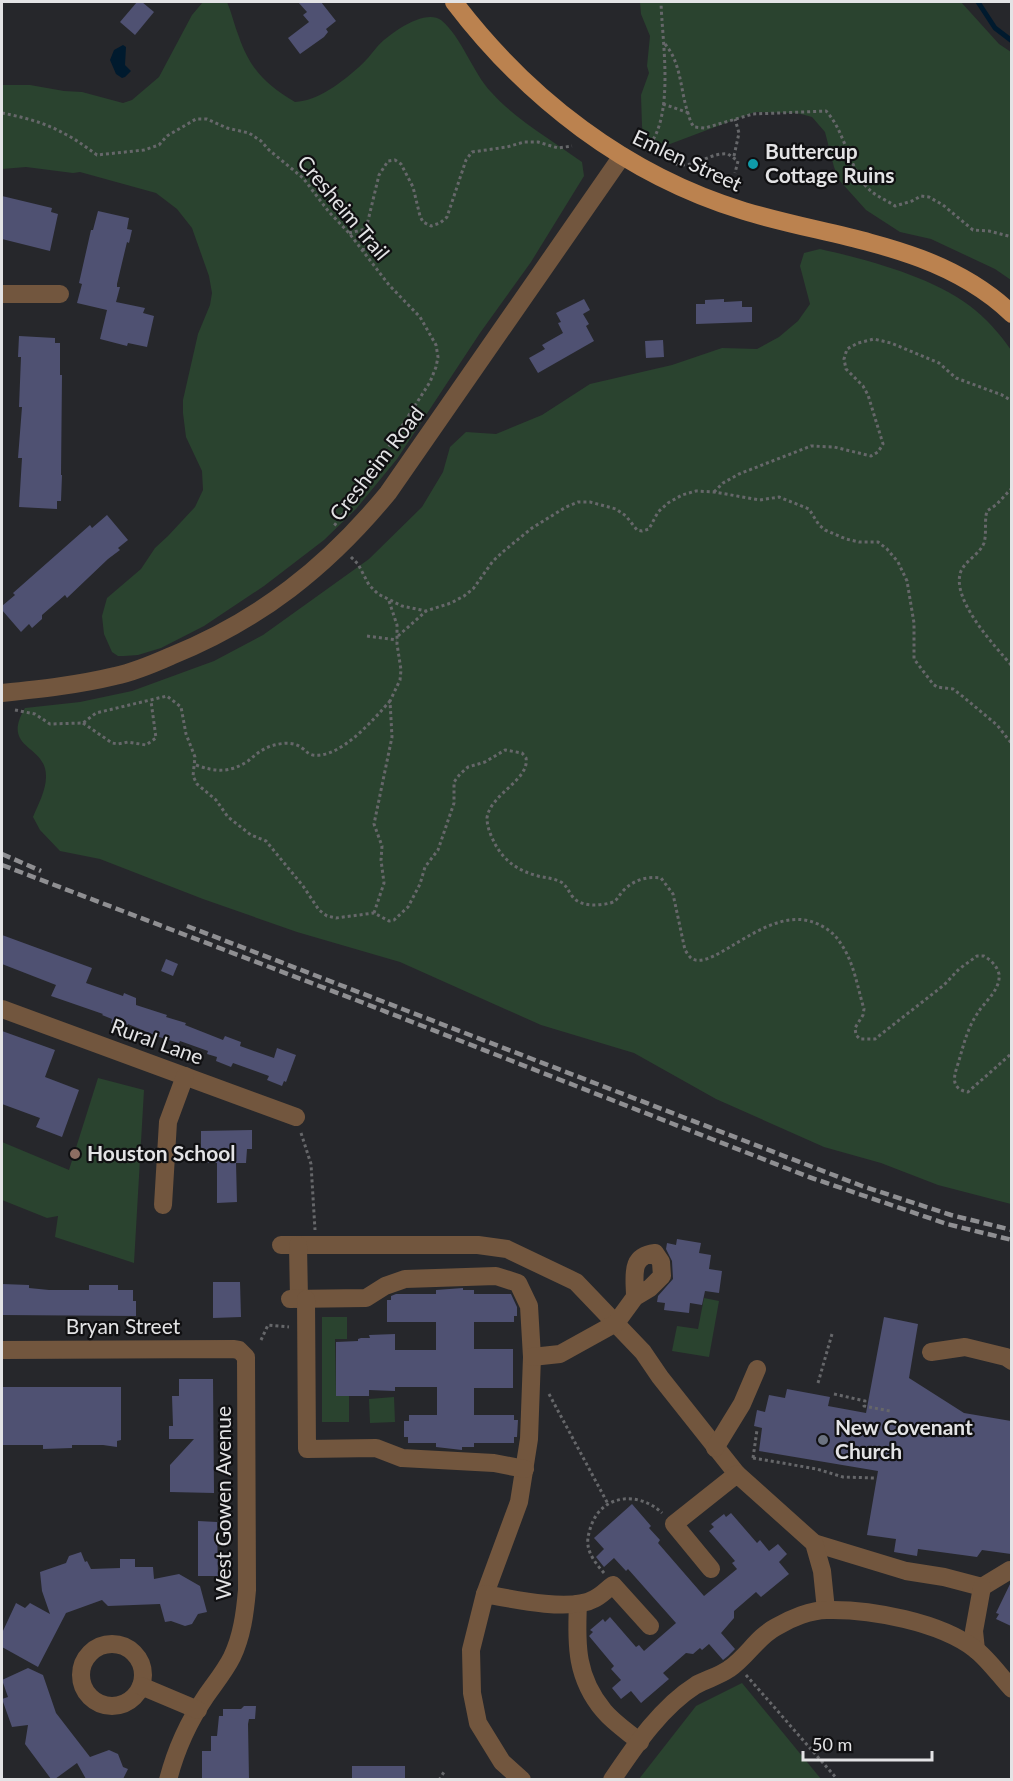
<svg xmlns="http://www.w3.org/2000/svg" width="1013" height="1781" font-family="Lato,sans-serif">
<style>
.green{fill:#2a432f}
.water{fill:#001a2e}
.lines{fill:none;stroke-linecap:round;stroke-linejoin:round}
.stream{stroke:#001a2e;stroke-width:5}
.building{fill:#4f5172}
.path{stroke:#66676a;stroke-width:3;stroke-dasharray:3 3;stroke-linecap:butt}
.minor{stroke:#72563e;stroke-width:18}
.major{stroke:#bb824f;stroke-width:18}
.rail{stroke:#8f8f92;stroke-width:4.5;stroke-dasharray:9 4.5;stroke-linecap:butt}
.culture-dot{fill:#0f9aa8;stroke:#101012;stroke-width:2}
.education-dot{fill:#8d6e63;stroke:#101012;stroke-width:2}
.worship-dot{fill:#6b7280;stroke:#101012;stroke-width:2}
.labels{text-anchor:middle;stroke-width:4.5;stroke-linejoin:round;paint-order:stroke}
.poi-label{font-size:21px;font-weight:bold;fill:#e3e3e5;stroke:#101012;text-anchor:start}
.street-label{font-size:21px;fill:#e3e3e5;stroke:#101012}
</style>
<rect width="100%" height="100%" fill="#26272b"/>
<g class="green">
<path d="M203,2H227C232,13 234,25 239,37C250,69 266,85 295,102C318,101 342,82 359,67C366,61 371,54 377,47C388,34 425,8 441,20C461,36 473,73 491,92C516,120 552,140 582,162L584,176L531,262L480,333L397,459L356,509L324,540L264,586L204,626L161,648L138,655L124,656H118L112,652L104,634L102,616L107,598L141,569L155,548L168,536L195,507L203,490L202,471L186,437L183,413V400L198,334L210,305L212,293L209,276L192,228L177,209L156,193L80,172L73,173L26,167L2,169V85H30L64,91L82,92L123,103L132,100L159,77L192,15Z"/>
<path d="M640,2H961L999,44L1011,52V280L995,269L931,239L900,232L866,210L840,181L834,167L825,132L812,117L797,113L755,112L670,144L654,143L648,139L643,133L642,126L641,95L649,73L647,66L650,36L641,14Z"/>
<path d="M820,249C868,260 930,276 970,306C986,318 1000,334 1011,350V1204L938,1185L881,1163L824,1147L716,1099L634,1053L541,1025L400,962L297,932L203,899L100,859L60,851L40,830L33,817C38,805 46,790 46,777C47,744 0,750 25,708L80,702L132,691L214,661L263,635L369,559L422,507L443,472L450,447L466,432L496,434L542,415L590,384L672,365L722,348L757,349L779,337L798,321L810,304L800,266L804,253Z"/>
<path d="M98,1078L144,1090L134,1263L55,1237L58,1216L47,1218L2,1200V1142L69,1170Z"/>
<path d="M704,1298L719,1301L709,1357L672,1351L677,1326L698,1329Z"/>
<path d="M322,1317H347V1339H335L336,1396H349V1422H322Z"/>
<path d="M394,1397L395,1422L370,1423L369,1399Z"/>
<path d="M742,1683L821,1779H639L696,1706Z"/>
</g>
<path class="water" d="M123,45L126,47L125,65L131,71L125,77L122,78L116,74L110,60L114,50Z"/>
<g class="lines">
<path class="stream" d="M978,2L995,28L1012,41"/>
</g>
<g class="building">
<path d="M137,2H142L154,12L135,35L120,22Z"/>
<path d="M298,2H321L336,21L326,29L328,32L324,37L300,54L288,38L309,22L303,15L307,12Z"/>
<path d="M2,196L52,208L51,212L58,214L50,251L2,239Z"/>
<path d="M98,211L129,218L127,229L132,230L129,243L127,242L117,284V287H120L116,302L145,308L143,313L154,316L147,347L128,343L127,346L100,339L107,310L77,303L82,284L79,283L91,230H93Z"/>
<path d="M584,299L590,310L583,314L589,324L586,326L594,341L538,373L529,358L545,349L542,345L563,333L558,323L561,322L556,313Z"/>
<path d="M724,299V302L742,301V307H752V322L696,324V304H705V300Z"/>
<path d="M19,336L55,338V343H60V375H62L61,475H62L61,501H57V509L19,507L22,458H18L22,407H19L21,357H18Z"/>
<path d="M663,340L664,357L646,358L645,341Z"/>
<path d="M107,515L128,540L118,548L120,550L108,559L67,598L65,595L42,615V619L32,628L29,624L21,632L2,610V606L15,595L13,593L90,525L92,528Z"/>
<path d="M2,935L92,968L86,983L123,996L124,993L136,998V1005L167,1015L166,1017L186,1023L185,1025L223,1040L225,1036L241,1042L240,1046L274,1058L277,1048L296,1055L286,1082L284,1081L282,1086L267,1080L269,1076L233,1063L231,1067L216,1061L217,1057L207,1054L208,1051L180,1041L179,1043L159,1037L128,1024L126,1029L111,1023L112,1019L102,1015L103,1014L51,996L56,985L2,964Z"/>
<path d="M166,959L178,964L173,976L161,971Z"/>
<path d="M2,1031L55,1050L45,1077L79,1090L62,1137L36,1127L40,1118L2,1104Z"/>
<path d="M252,1130V1149H247L246,1163H236L237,1202L217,1203V1163H208L206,1149H201V1131Z"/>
<path d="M677,1239L701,1243L699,1253L711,1255L709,1269L722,1271L719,1293L705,1291L702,1305L690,1303L689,1313L664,1310L665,1303L657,1302L658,1296L673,1279L672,1261L666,1249L667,1243L676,1245Z"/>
<path d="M213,1282H240L241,1317L213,1318Z"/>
<path d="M2,1284L29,1285V1288L49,1290H89V1285H118V1290H133V1301H136V1316L2,1315Z"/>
<path d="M463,1288V1290H474V1294H511L517,1307V1316H514V1322H474V1349H513V1388H474V1415H514V1420H518L517,1437H514V1443H474V1447H462V1450L436,1447V1443H408V1437H404V1421H409V1415H437V1387H395V1391L369,1390V1396H336V1342L358,1341V1339L361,1338H370L369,1335L395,1334V1350H436V1322H387V1300H391V1296L396,1294H436V1290Z"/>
<path d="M884,1317L918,1324L909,1378L964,1413L1011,1421V1554L982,1550L977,1557L918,1549L917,1556L894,1552L896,1539L867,1535L878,1471L759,1451L762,1428L754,1426L757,1410L765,1412L769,1395L785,1398L787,1389L830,1397L828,1406L866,1413Z"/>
<path d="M179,1379H213L214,1493L170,1492V1465L194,1439H169V1426H173L172,1396H179Z"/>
<path d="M2,1387H121V1440L117,1441V1447L103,1445H72V1448L43,1449V1445H2Z"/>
<path d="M632,1504L651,1526L649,1528L660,1540L658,1543L704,1596L737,1569L732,1563L735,1561L709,1531L714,1527L711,1524L724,1514L726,1517L731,1513L757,1543L760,1540L769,1551L778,1544L787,1554L779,1562L789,1574L761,1597L756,1592L734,1611V1618L721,1633L735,1649L728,1656L723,1660L709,1644L702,1650L700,1648L693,1654L686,1653L663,1673L669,1679L641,1703L631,1691L621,1699L612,1688L621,1680L611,1669L614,1666L589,1636L593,1632L590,1630L603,1619L605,1622L610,1617L636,1647L639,1645L644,1651L676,1623L628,1569L626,1571L614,1558L604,1567L596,1557L604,1549L594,1538Z"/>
<path d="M198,1521L217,1522L218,1576H198Z"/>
<path d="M81,1552L85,1562L87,1561L91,1569L120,1568V1559H135V1567H153L154,1579L179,1574L200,1586L207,1612L198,1614L192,1624L185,1626L171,1621L165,1622L160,1604L108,1606L102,1600L66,1613L38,1667L2,1647V1633L16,1603L25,1608L30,1603L50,1614L42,1591L40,1572L66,1563L69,1556Z"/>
<path d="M1011,1582V1626L996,1619L999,1614L996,1613Z"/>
<path d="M28,1668L43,1675L56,1713L90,1757L109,1750L118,1754L123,1767L128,1769L123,1779H86L77,1763L55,1779H51L25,1744L28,1725L12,1727L2,1699L8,1697L2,1680Z"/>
<path d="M244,1706H256L255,1719H249L248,1724L249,1779H202V1751H211V1736H217L219,1716H223V1709H241Z"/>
<rect x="352" y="1766" width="53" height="13"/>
</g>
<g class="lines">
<g class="path">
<path d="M665,44C681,63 680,87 687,110C689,116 690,122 694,127L705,128L753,114L826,111C844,130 848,163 865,185C874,196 885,199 895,206L912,201L921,196L929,197L943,205L973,230L989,231L1012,237"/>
<path d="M663,104L689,113"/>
<path d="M2,113C23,117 46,123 65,134C77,140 87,148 97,155L144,150L159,145L167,136L196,119H207L227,128L249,133L261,141L269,150L303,178L329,212L349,233L389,285L420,317L436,345L438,357L436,367L430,382L365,484L334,526"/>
<path d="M655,152L648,147C675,115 662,41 661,2"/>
<path d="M734,156L739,133L735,119"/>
<path d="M676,164C695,169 709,152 728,154L738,161L735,173"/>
<path d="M349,233L366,229L379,175L388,161L395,160L401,164L413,187L420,216L423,222L431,226L440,223L447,217L466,160L472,152L507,147L524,142H538L558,148L572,146"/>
<path d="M363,251L366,229"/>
<path d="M1012,488L996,505L987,511C984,521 987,533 984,543C979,555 966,560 961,571C950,599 995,646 1012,666"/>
<path d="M714,492L723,483L739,474L811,446L834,447L871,456L878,452L883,444L868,395L863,386L846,369L844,359L847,349L858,343L874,339L891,343L939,363L956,378L1002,395L1012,401"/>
<path d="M351,557L358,564L369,585L378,594L402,606L426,611L451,603L464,596L473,589L493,561L505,550L532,528L566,507L578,502H590L616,509L626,516L637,530L642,531L649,529L658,512L668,503L682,495L696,491L714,492L760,500L779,497L809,509L819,525L825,530L846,539L859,542H878L887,549L898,562L907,581L914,623V659L933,684L937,687L953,689L961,695L997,725L1012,744"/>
<path d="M367,636L397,640"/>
<path d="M398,636L426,611"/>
<path d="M15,710L35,714L50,724L83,723L96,713L167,696L181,707L186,734L195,757L193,776L197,784L216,800L228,817L251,835L266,841L303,886L319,910L327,916L336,918L374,913L389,921L394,920L408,907L420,884L425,867L438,850L454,803V782L460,774L468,767L485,762L505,750L522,753L526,758C530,780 490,794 487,818C487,827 491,836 495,844C505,862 519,871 538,876C546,878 553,878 561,882C566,885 568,890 572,896C580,907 598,906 610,903C618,901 618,896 623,891C633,880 647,876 661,878L673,894L685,950C687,953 689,956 691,958C713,974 769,901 818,924C826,928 834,933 839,941C854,961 857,986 864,1009L863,1015L855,1028L856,1035L860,1039H875L944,985L959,969L977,956H984C991,960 997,966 999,974C1001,990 984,1002 977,1014C966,1031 963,1048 957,1067C953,1079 952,1089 968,1092L1012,1053"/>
<path d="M83,723L112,743L118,744L128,742L146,745L156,738L151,701"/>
<path d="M196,765C215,772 230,773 248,761C255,755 262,749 271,746C281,743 293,741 302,748C306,751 308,754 313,755C340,759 374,719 390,701"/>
<path d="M374,913L384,883L381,860L382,846L374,824L392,737L390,701L400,680L401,670L397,644V625L389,601"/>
<path d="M301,1133L311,1164L315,1230"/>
<path d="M261,1340L268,1325L289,1327"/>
<path d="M818,1383L832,1334"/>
<path d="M549,1394L608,1504"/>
<path d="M834,1394L865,1401L864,1406L890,1411"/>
<path d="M753,1458L817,1469L843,1477L874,1478"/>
<path d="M753,1458L757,1430"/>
<path d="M604,1573C597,1565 589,1555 588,1545C587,1539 589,1532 591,1526C602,1494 639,1491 662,1513"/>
<path d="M746,1675L838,1780"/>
<path d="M439,1780L444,1772"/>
</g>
<g class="minor">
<path d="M2,294H60"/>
<path d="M2,693C40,689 78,685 115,676C134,672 153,664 171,656C260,620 327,567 388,493L622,156"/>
<path d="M2,1009L296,1117"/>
<path d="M163,1205L168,1122L185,1076"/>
<path d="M281,1245H478L507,1249L576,1282L643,1352L660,1377L737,1474"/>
<path d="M298,1245L299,1299"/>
<path d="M290,1299L366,1298L385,1286L405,1279L496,1276L518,1283L529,1306L532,1357L529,1439L519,1502L485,1594"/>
<path d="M306,1299L307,1449L376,1448L402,1458L494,1463L525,1469"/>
<path d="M2,1350L233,1349L239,1350L246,1357L247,1590C245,1613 242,1636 232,1657C225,1671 215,1683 206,1696C189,1721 176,1749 168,1780"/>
<path d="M931,1352L965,1347L1006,1357L1012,1361"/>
<path d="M532,1357L560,1354L616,1323L635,1297L650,1288L662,1276L661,1262L655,1253C629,1256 635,1276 635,1297"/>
<path d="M715,1448L742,1404L757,1369"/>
<path d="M814,1543L906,1571L944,1577L982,1587L1010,1570"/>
<path d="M711,1569L674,1524L737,1474L814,1543L822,1571L826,1610"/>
<path d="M578,1604C576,1645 576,1678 604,1711C614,1723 628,1732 640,1742"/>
<circle cx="112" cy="1675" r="31"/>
<path d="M976,1650L974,1631L982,1587"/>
<path d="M141,1686L198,1710"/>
<path d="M522,1780L502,1762L478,1723L472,1693L471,1650L485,1594C511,1599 571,1612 594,1599C601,1596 607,1589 613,1585L650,1626"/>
<path d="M612,1780C635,1746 661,1707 696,1685C707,1679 719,1676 729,1669C747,1657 757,1637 776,1627C791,1618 811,1610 827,1610C871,1609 940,1622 975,1649C988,1659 1000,1676 1012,1689"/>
</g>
<path class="major" d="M454,2C527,98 626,175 744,211C836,239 939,244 1012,314"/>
<g class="rail">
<path d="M2,854L41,871"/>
<path d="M2,865L356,1000L809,1177L947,1224L1012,1240"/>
<path d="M187,926L862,1186L951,1215L1012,1230"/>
</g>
</g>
<circle class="culture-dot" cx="753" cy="164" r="6"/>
<circle class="education-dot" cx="75" cy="1154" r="6"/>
<circle class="worship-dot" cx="823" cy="1440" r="6"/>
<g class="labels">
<g class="poi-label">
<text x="765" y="159">Buttercup<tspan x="765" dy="24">Cottage Ruins</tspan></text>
<text x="87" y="1161">Houston School</text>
<text x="835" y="1435">New Covenant<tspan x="835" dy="24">Church</tspan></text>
</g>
<g class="street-label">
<text transform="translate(687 161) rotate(25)" y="7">Emlen Street</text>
<text transform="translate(343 208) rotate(50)" y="7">Cresheim Trail</text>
<text transform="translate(377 464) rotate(-52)" y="7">Cresheim Road</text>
<text transform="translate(157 1042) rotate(20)" y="7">Rural Lane</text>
<text x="123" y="1334">Bryan Street</text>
<text transform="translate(224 1503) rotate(-90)" y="7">West Gowen Avenue</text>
</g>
</g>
<rect width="1013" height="1781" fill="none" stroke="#e3e3e5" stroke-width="6"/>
<path d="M803 1751v9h129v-9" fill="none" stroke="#e3e3e5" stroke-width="3"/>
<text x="812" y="1751" font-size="18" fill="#e3e3e5" stroke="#101012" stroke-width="4.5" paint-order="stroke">50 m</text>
</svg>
